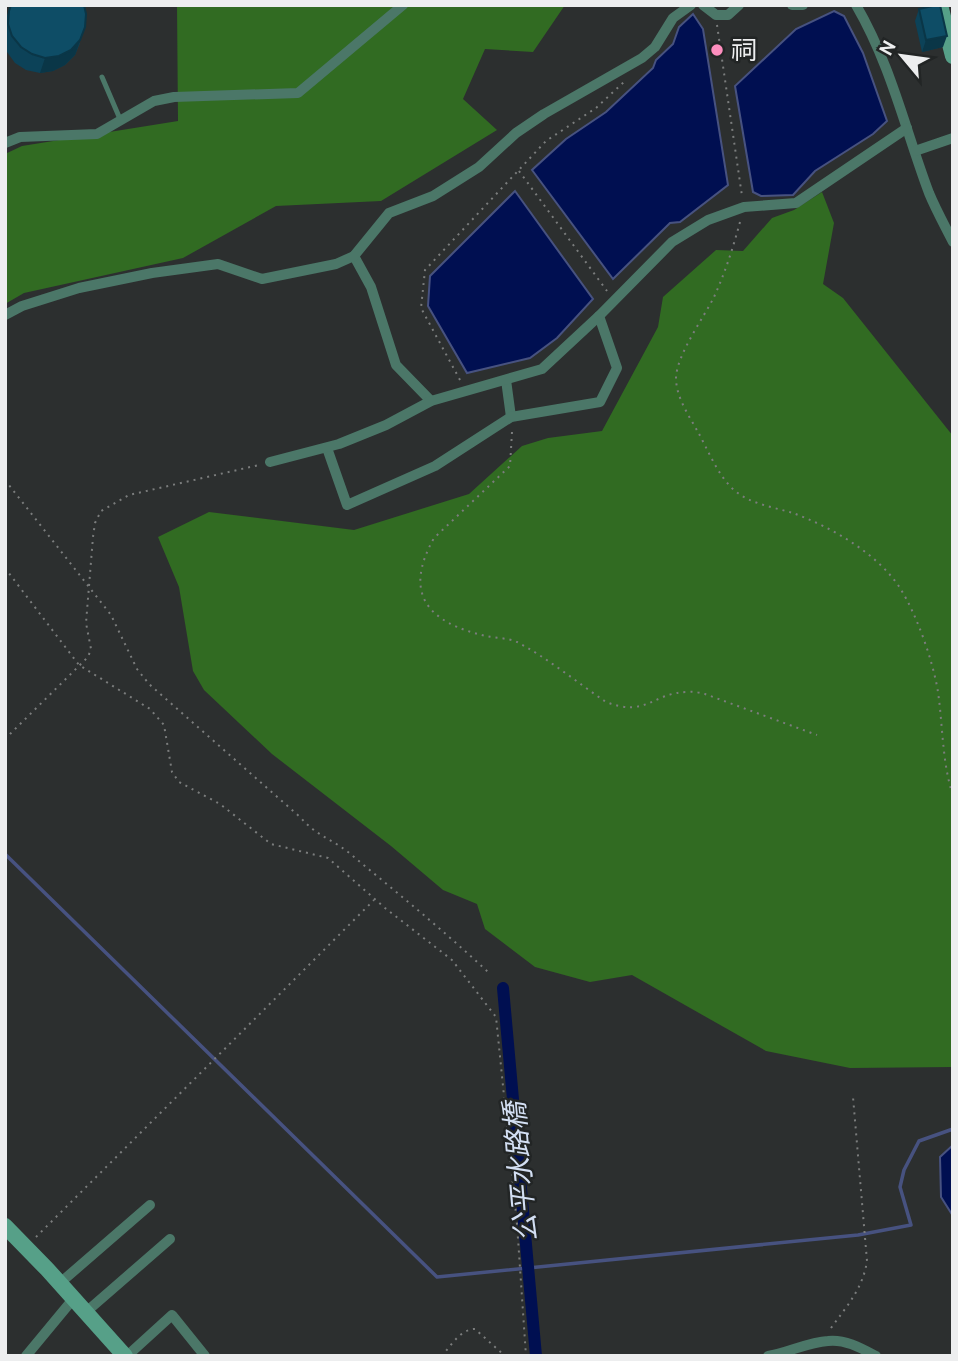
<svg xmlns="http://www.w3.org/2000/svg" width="958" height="1361" font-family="Cabin,'Noto Sans JP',sans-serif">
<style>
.forest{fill:#316b22}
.water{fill:#000f51;stroke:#475280;stroke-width:2}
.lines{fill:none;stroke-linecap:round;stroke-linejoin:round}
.stream{stroke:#475280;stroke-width:3.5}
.canal{stroke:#000f51;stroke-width:12}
.path{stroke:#7b7d7d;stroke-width:2;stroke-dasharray:2 5;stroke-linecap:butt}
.lane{stroke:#4b7768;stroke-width:5}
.street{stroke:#4b7768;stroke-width:10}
.secondary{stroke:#56a088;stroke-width:16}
.wall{fill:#0c4258}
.shaded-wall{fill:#0a3647}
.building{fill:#0e4d66;stroke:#0a3647;stroke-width:2}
.poi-dot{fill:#fd8ebe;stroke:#222525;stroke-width:2.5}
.labels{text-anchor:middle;stroke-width:5;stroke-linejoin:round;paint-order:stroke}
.poi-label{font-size:26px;fill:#edeeef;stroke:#222525;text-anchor:start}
.water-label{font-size:28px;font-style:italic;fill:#d3dff3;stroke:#222525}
</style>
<rect width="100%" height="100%" fill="#2c2f2f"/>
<g class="forest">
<path d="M177,5H565L533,52L485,49L463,99L497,130L381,201L276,206L183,258L24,293L5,304V154L22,146L178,121Z"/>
<path d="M822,192L834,223L823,284L843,298L953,436V1067L850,1068L766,1051L632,975L590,982L535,967L485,929L477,904L443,890L391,846L272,754L204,690L193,671L179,587L158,537L209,512L354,530L469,494L522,446L548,438L602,431L658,327L663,297L716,250L743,251L772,218L794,210Z"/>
</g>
<g class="water">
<path d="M834,11L844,16L863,53L887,121L873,134L815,171L793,195L761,196L753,192L735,86L796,29Z"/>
<path d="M693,14L703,29L728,185L680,222L670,223L613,279L532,170L566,139L606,112L653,68L656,60L673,44L679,27Z"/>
<path d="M515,191L593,299L557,338L530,358L467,373L428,306L430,276Z"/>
<path d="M953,1145V1216L941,1197L940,1157Z"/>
</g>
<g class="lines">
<path class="stream" d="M5,854L437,1277L858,1235L911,1225L900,1187L904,1170L919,1141L953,1129"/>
<path class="canal" d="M503,988L536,1356"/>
<g class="path">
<path d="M717,25L742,196"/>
<path d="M519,171L607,291"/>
<path d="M740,222C733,248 725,273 714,297C703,319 677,354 676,378C676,397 689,416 698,432C708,450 718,476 734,490C750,504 773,507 793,513C831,527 877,553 900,588C917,615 933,661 938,692C943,727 942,762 953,796"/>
<path d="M460,380L421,308L425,270L546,141L596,108L625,81"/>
<path d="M512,432L510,466L434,538C402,595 429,623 486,636C496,638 508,638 517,642C546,657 578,683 606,702C647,718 653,692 688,692C694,691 700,693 705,694L817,735"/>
<path d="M5,480L111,615L137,669L149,684L300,817C318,837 330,838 348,852C395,891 443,930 488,972"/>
<path d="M5,568L79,665L150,709L164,725L172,772L179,782L220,804L271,844L328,858L385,908L452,960L496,1017L517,1224L526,1356"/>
<path d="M5,739L88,657L91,649L86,623L93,537L95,523L101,511L129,495L259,465"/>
<path d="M36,1237L374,900"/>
<path d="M831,1328C847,1306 863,1288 867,1261L853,1097"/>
<path d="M442,1356C451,1345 461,1329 475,1329L505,1356"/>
</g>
<path class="lane" d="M102,77L120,119"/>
<g class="street">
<path d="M703,5L716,15H728L739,5"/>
<path d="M792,5H803"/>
<path d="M856,5C891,65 905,129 929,193C936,210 945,226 953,242"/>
<path d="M5,143L20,137L97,134L154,101L174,97L298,93L403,5"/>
<path d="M915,151L953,138"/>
<path d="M354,256L371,287L396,365L431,401"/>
<path d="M5,315L22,306L79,288L152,273L218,264L262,279L336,264L354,256L389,213L433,196L479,167L516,133L544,114L642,58L655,47L673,18L691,5"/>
<path d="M506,380L511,417"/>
<path d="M327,448L347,505L435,466L511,417L600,402L617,368L599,316"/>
<path d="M270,462L339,444L386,425L431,401L542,369L599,316L672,242L708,220L744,207L796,203L907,128"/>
<path d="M60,1283L150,1205"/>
<path d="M86,1312L170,1239"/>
<path d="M26,1356L74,1298"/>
<path d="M127,1356L172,1315L205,1356"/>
<path d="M768,1356C788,1353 808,1342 828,1341C845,1339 861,1348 876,1356"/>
</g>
<g class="secondary">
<path d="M940,5L953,56"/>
<path d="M5,1226L47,1269L125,1356"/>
</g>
</g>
<g class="wall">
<path d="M11,5L80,43L75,55L65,65L53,71L40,73L26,70L15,63L7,52L5,47V21Z"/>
<path d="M919,9L943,47L922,52L915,21Z"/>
</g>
<g class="shaded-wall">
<path d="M85,27L75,55L65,65L53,71L40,73L45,58Z"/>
<path d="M947,36L943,47L922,52L926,40Z"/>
</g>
<g class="building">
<path d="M11,5H84L86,14L85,27L80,40L71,50L59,56L45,58L32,54L21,47L12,36L8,24L9,11Z"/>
<path d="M937,5H940L947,36L926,40L919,9Z"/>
</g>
<circle class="poi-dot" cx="717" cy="50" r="7"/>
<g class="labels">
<g class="poi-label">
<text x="731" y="59">祠</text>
</g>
<g class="water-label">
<text transform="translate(520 1172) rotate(-95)" y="10">公平水路橋</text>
</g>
</g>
<rect width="958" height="1361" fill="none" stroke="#edeeef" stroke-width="14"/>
<g transform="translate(902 56) rotate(299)" stroke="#222525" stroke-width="5" paint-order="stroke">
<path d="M0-5L12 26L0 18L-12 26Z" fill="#edeeef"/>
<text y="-10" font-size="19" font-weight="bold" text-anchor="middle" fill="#edeeef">N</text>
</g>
</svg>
